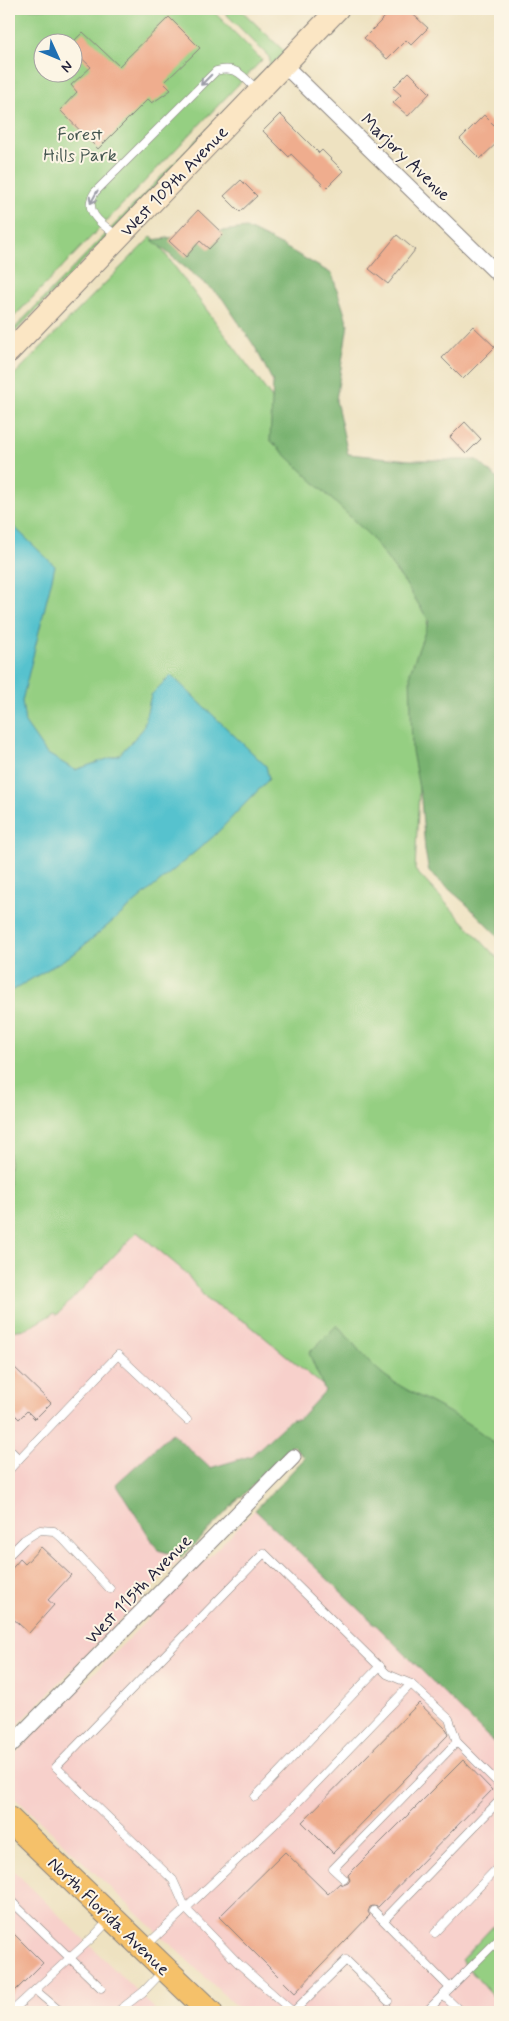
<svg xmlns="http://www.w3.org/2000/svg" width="509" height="2021" font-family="Mynerve,sans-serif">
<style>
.built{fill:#f7d0cb}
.green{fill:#95cf82;stroke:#5c785e;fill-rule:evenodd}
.forest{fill:#78b270;stroke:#4d6a56}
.water{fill:#56c2ce;stroke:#3c7284}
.building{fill:#efad8e}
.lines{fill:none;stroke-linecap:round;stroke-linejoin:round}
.lane-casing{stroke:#88827e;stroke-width:9}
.street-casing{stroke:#88827e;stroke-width:17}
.secondary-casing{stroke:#88827e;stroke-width:23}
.primary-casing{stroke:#88827e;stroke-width:26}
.lane{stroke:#fff;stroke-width:8}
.street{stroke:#fff;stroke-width:15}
.secondary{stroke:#fbe6c4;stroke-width:21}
.primary{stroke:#f5c16b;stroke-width:24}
.oneway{stroke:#9c9ca7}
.labels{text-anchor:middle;stroke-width:4;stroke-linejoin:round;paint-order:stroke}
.park-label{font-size:18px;fill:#445650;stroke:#fcf5e5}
.street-label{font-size:18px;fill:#22223b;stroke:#fcf5e5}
</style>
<rect width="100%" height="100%" fill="#fcf5e5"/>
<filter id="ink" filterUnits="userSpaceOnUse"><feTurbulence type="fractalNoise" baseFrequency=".02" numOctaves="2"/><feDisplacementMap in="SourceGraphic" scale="10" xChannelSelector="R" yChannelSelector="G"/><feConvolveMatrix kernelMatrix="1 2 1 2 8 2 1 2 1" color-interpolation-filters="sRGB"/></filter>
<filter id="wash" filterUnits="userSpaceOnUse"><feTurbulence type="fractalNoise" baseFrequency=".0096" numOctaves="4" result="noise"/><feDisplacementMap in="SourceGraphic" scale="20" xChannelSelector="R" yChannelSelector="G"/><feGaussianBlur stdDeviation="1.12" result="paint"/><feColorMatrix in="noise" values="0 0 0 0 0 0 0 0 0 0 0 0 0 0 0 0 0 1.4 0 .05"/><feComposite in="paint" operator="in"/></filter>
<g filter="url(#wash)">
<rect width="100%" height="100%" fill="#eee2c1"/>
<g class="built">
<path d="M120,1198L309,1353L325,1391L299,1420L290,1419L251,1456L210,1468L158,1550L182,1557L9,1734V1331L26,1329L54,1313L80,1285Z"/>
<path d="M255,1510L378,1627L500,1749V2012H242L9,1792V1760Z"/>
<path d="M9,1866L158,2012H9Z"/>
</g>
<g class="green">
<path d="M9,9H211L262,60L9,322ZM42,42H72V72H42Z"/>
<path d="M221,9H240L285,52L9,338V334L268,66L270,62L269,57Z"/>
<path d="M152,236L428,609L415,870L500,961V1744L361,1512L294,1447L327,1389L247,1323L208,1301L184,1271L137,1232L57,1315L54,1313L26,1329L9,1331V380Z"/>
<path d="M500,1919V2004L461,1960Z"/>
</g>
<g class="forest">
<path d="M246,228L283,246L332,274L348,324L336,400L348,454L410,460H477L500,481V944L497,935L464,902L429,872L425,850L421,799L412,751L410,672L429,621L405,583L370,536L270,440L273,382L255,347L222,298L152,240Z"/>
<path d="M337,1325C355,1344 371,1368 394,1382C429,1404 472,1419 500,1450V1749L378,1627L255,1510L305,1458L293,1445L241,1497L240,1496L231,1507L182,1557L158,1550L116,1484L172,1433L210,1468L251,1456L291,1419H299L325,1391L309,1353Z"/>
</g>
<path class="water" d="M9,522L55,566L22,701L25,723L46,753L75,770L119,755L143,729L151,695L171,675L266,766L269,779L214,836L75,953L13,990L9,989Z"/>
<g id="blocks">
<g class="building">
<path d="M393,9H407L428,28L411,45L406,40L387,59L364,38Z"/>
<path d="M169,17L200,48L164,83L171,90L152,103L148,99L98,149L60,110L77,92L71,85L91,67L72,49V43L83,32L119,66Z"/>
<path d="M409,72L430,93L408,116L393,103L401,95L393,88Z"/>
<path d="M280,114L319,153L322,150L343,171L326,188L291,154L289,157L263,131Z"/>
<path d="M484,115L500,131V140L480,159L460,139Z"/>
<path d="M241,180L257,196L240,212L224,196Z"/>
<path d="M198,210L223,234L209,249L200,241L186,257L169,241Z"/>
<path d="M397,235L415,250L388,284L369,269Z"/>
<path d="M473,326L495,347L463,379L442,358Z"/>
<path d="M465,422L481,439L466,454L450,437Z"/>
<path d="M9,1362L51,1403L35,1419L27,1411L19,1419L9,1409Z"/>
<path d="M41,1547L71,1575L48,1600L54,1605L29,1633L9,1615V1572L20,1559L25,1564Z"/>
<path d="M419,1703L447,1730L448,1735L333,1853L302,1822Z"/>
<path d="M463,1760L492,1790L378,1907L373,1906L370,1907L368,1912L370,1915L295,1993L219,1917L285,1852L328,1894L340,1883L343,1885L348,1883L350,1880L348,1875Z"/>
<path d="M9,1929L43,1963L9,1997Z"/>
</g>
</g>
</g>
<g filter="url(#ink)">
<use href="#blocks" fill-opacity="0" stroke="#88827e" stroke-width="1"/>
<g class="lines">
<g class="lane-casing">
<g id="lane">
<path d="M119,237C104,226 81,212 95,192L216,71C238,65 243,77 258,91"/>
<path d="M9,1449L19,1459L118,1355L187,1420"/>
<path d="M9,1470L19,1459"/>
<path d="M9,1555L24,1540L40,1530L54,1531L63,1539L110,1589"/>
<path d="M255,1797L380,1666"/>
<path d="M344,1879L333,1869L457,1742L500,1785"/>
<path d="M9,1899L101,1988"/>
<path d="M374,1911L450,1988"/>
<path d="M384,1920L500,1800"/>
<path d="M435,1933L500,1865"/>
<path d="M146,1946L295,1805L411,1684"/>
<path d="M35,1990L61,2012"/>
<path d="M443,1995L461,2012"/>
<path d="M11,2012L94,1936L110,1919"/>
<path d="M117,2012L143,1992L164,1970"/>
<path d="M293,2012L238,1963L186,1909L173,1880L56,1767L264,1553L387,1674L411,1684L449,1719L457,1742"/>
<path d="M293,2012L346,1960L388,2001"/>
<path d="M426,2012L500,1938"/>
</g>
</g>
<g class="street-casing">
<g id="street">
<path d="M285,66L500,276"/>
<path d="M9,1747L293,1457"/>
</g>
</g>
<g class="secondary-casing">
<path id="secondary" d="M9,352L338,9"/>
</g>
<g class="primary-casing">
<path id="primary" d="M9,1819L210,2012"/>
</g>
<use href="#lane" class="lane"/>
<use href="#street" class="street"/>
<use href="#secondary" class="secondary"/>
<use href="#primary" class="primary"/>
</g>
<defs><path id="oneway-shaft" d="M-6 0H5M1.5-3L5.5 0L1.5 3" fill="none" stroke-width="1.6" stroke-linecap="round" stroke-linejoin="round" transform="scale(1.25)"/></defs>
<g class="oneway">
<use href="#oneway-shaft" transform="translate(206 80) rotate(135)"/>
<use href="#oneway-shaft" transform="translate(94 197) rotate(119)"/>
</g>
</g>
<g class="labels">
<g class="park-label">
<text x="80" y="140">Forest<tspan x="80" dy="21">Hills Park</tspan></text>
</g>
<g class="street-label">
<text transform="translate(406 157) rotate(44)" y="6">Marjory Avenue</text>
<text transform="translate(174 181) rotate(-46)" y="6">West 109th Avenue</text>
<text transform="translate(138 1589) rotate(-46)" y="6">West 115th Avenue</text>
<text transform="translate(109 1916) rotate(44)" y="6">North Florida Avenue</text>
</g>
</g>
<rect width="509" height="2021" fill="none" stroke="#fcf5e5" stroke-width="30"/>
<g transform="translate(58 58) rotate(134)"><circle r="24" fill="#fcf5e5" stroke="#a5a1a1"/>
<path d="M0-4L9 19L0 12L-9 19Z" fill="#1f6fb2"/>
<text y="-8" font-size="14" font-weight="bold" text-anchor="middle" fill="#22223b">N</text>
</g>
</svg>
